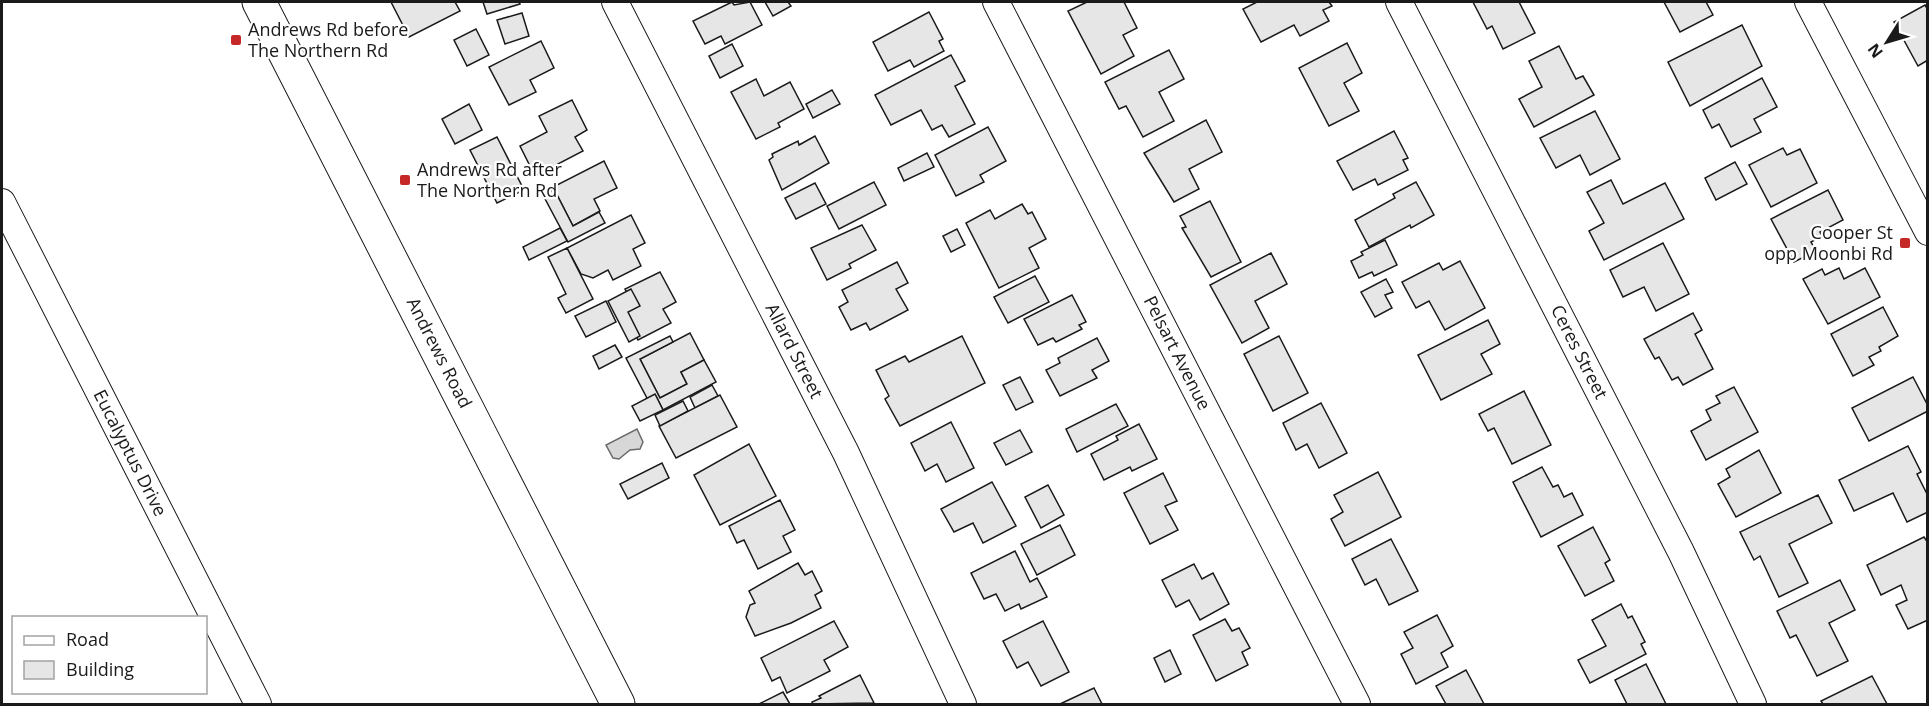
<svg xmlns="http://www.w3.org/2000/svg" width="1929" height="706" font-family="'Open Sans',sans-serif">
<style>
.water{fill:#d7d7d7;stroke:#6a6a6a;stroke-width:1.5}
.building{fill:#e6e6e6;stroke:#1a1a1a;stroke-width:1.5}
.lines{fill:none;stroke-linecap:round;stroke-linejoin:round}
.minor-casing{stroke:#1a1a1a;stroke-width:28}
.secondary-casing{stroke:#1a1a1a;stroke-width:35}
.minor{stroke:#fff;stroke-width:26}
.secondary{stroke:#fff;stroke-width:33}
.poi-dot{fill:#c62828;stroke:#fff;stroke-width:2}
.labels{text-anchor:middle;stroke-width:4.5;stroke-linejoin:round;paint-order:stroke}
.poi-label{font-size:18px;fill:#1a1a1a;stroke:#fff;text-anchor:start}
.street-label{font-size:18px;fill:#1a1a1a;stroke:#fff}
</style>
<rect width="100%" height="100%" fill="#fff"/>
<path class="water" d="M637,429L643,442L640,449L630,450L619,459L613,458L606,445Z"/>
<g class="building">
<path d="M391,2H455L460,11L409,37Z"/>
<path d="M483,2H519L520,4L487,14Z"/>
<path d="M732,2L734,5L750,2L762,25L725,44L721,36L705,44L693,21Z"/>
<path d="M765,2H788L791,6L773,16Z"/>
<path d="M1087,2H1124L1137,28L1123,35L1134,56L1101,74L1068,11Z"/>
<path d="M1257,2H1329L1332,6L1323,10L1329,21L1300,36L1294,25L1261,42L1243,9Z"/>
<path d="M1473,2H1519L1535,33L1503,49L1492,26L1487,29Z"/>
<path d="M1664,2H1706L1713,15L1680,32Z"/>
<path d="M1925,5L1928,10V60L1918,66L1894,22Z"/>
<path d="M929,12L943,39L939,41L944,51L914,67L910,60L888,71L873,42Z"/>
<path d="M522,13L529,36L505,44L497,20Z"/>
<path d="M1742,25L1762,66L1690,106L1668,62Z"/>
<path d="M476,29L489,55L467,66L454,40Z"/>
<path d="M541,41L554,68L530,80L536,92L509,105L489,67Z"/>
<path d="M1347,43L1362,73L1344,83L1359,111L1329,126L1299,68Z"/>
<path d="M732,44L743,66L720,78L709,56Z"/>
<path d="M1559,46L1576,79L1583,76L1594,95L1534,127L1519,99L1542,87L1529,61Z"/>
<path d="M1169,50L1184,79L1159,92L1174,121L1143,137L1126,106L1119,109L1105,82Z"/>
<path d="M951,55L965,81L955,86L975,124L949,137L942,125L932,130L921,110L891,125L875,95Z"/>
<path d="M1762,78L1777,107L1754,119L1761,132L1731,147L1719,124L1712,128L1703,110Z"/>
<path d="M756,79L764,96L790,82L804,109L778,123L780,127L756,139L731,92Z"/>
<path d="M832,90L840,104L813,118L806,104Z"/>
<path d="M572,100L587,130L575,137L583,151L535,176L520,146L547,132L539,116Z"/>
<path d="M469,104L482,130L455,144L442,119Z"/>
<path d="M1595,111L1620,159L1590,175L1580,155L1556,168L1540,138Z"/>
<path d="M1206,120L1222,152L1189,169L1199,189L1174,202L1144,153Z"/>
<path d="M988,127L1006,161L980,175L984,182L956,196L935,155Z"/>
<path d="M1394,131L1408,158L1403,160L1408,170L1378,185L1375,179L1353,190L1337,161Z"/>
<path d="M815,136L829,163L782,190L769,160L773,157L772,154L798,141L799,145Z"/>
<path d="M497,137L524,190L497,203L470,150Z"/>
<path d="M1783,148L1787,155L1800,149L1817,183L1771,207L1749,165Z"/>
<path d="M927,153L934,167L904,181L898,168Z"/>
<path d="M604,161L617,188L594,199L600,211L573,226L553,187Z"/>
<path d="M1735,162L1747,184L1716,200L1705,178Z"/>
<path d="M1611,180L1623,204L1665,183L1684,219L1604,260L1589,231L1604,223L1587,192Z"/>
<path d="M874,182L886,205L839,229L827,206Z"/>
<path d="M1416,182L1434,215L1411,228L1410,225L1369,247L1355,220L1395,198L1393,194Z"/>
<path d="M815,183L826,204L796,219L785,198Z"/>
<path d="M554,189L573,226L599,212L605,223L568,242L543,195Z"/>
<path d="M1828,190L1843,220L1820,232L1822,236L1811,242L1816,251L1794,262L1771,219Z"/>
<path d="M1210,201L1241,262L1211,277L1182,228L1186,227L1180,216Z"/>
<path d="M1022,204L1028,214L1032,212L1046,239L1029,248L1039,268L999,288L966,223L990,210L995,219Z"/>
<path d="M631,215L645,243L633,249L641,266L613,280L608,270L593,278L581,274L567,248Z"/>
<path d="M862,225L876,250L849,264L851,268L827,280L811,248Z"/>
<path d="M560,228L567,241L529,260L523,247Z"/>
<path d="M957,229L965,245L951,252L943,236Z"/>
<path d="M1385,240L1397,265L1374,276L1372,272L1359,278L1351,261L1363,255L1361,252Z"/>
<path d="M1663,243L1689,294L1656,311L1644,287L1623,297L1610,270Z"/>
<path d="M567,248L593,299L566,313L558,298L566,294L548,257Z"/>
<path d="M1271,253L1287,284L1255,301L1269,328L1242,343L1210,285Z"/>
<path d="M1460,261L1485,308L1445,330L1429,301L1416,308L1402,282L1439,263L1443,270Z"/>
<path d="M897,262L908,283L896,289L908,310L870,330L866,323L851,330L839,307L848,302L842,290Z"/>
<path d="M1839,268L1844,279L1865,268L1880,297L1828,324L1803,279L1822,269L1825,275Z"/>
<path d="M660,272L676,302L663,309L671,323L638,340L623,312L634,306L625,289Z"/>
<path d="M1035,276L1049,302L1008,323L994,297Z"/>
<path d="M1386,279L1393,292L1385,295L1392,308L1375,317L1361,292Z"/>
<path d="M631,289L640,306L628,312L640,336L629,342L608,301Z"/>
<path d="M1072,295L1086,322L1079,325L1082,329L1056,342L1053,338L1038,345L1024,319Z"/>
<path d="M606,301L616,322L586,337L575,316Z"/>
<path d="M1883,307L1898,336L1879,347L1881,351L1869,357L1874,365L1853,376L1831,334Z"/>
<path d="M1693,313L1702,330L1695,334L1713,369L1683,385L1678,377L1672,380L1659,357L1655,359L1644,339Z"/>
<path d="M1488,320L1500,344L1481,354L1492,374L1441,400L1418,355Z"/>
<path d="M690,333L704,360L681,372L687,384L660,398L640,359Z"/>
<path d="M670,336L673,342L640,359L660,398L687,384L681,372L704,360L716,382L663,410L656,396L648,400L626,358Z"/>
<path d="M962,336L985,383L900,426L885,399L889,396L876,370L905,356L909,362Z"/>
<path d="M1279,336L1308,393L1273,411L1244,354Z"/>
<path d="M1097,338L1109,361L1092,370L1097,378L1060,396L1046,370L1060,363L1058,358Z"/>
<path d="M615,345L622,357L599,369L593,356Z"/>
<path d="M1020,377L1033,402L1016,410L1003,385Z"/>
<path d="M1913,377L1928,406V411L1869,441L1852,408Z"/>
<path d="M712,385L718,396L695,408L690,397Z"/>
<path d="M1734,387L1758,432L1706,460L1691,431L1711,420L1706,410L1720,403L1716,396Z"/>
<path d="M1524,391L1551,445L1512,464L1494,428L1488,431L1479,414Z"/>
<path d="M655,394L663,410L640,421L632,406Z"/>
<path d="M720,395L737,427L676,458L659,426Z"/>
<path d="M683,401L688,411L660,426L655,415Z"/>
<path d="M1321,403L1347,453L1319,468L1307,444L1296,450L1283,423Z"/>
<path d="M1116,404L1128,426L1077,452L1066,429Z"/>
<path d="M951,422L974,468L946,482L937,464L925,471L911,443Z"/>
<path d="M1139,424L1157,459L1132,471L1130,467L1104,480L1091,454L1118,440L1116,436Z"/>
<path d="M1020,430L1032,452L1006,465L994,443Z"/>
<path d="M749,444L776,496L720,525L694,475Z"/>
<path d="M1908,446L1921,472L1917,474L1928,496V512L1907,522L1893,493L1854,511L1839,480Z"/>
<path d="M1759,450L1781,493L1736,517L1718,484L1730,477L1726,469Z"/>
<path d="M662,463L669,478L628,499L620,484Z"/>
<path d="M1542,467L1553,487L1558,485L1564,497L1572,493L1583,515L1541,537L1513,482Z"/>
<path d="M1378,472L1401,517L1345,546L1331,519L1343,512L1334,495Z"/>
<path d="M1163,473L1177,501L1165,506L1178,530L1150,544L1124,493Z"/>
<path d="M992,482L1016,526L983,543L973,523L954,532L941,509Z"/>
<path d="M1048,485L1064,515L1041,528L1025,497Z"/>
<path d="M1818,495L1832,523L1789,544L1808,583L1779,597L1760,556L1754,560L1740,532Z"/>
<path d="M780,500L795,530L783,536L791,552L758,569L744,540L737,543L729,526Z"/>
<path d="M1060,525L1075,555L1037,575L1021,544Z"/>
<path d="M1593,527L1610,560L1605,563L1614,581L1585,596L1558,546Z"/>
<path d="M1924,537L1928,543V620L1908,629L1896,605L1907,600L1901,585L1881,595L1867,565Z"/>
<path d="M1391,539L1418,591L1389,605L1376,579L1365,585L1352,559Z"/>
<path d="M1015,551L1030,582L1037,578L1047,597L1021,609L1019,604L1005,611L996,594L984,599L971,573Z"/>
<path d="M798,563L805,575L812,571L822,591L815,595L821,608L791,623L755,636L746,617L750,605L755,603L749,591Z"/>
<path d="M1194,564L1202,579L1213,573L1229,604L1200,620L1189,600L1176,607L1162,580Z"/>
<path d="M1840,580L1855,610L1829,623L1848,661L1817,676L1796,635L1790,638L1777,611Z"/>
<path d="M1621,604L1628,618L1632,616L1645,642L1641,644L1646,654L1590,683L1578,660L1606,646L1592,620Z"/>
<path d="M1437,615L1453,646L1441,653L1448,667L1416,684L1401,654L1413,648L1404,632Z"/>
<path d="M1225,619L1232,631L1239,628L1250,648L1242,652L1248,665L1216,681L1193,635Z"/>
<path d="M834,621L848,647L824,660L830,671L787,693L780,677L772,681L761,658Z"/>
<path d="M1043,621L1069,672L1041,686L1028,662L1017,668L1003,641Z"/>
<path d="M1170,650L1181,674L1165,682L1154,658Z"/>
<path d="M1646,664L1666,704H1627L1615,680Z"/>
<path d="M1466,670L1484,704H1446L1436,686Z"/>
<path d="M860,675L874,703L813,704L812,702L821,698L819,696Z"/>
<path d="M1872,676L1887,704H1823L1821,701Z"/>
<path d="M1094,688L1102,704H1060Z"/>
<path d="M783,692L790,704H759Z"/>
</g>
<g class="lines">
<g class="minor-casing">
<g id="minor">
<path d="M615,2L846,453L963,704"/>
<path d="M996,2L1357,704"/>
<path d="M1399,2L1681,552L1753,704"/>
<path d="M1808,2L1928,232"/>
<path d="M2,202L258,704"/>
</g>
</g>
<g class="secondary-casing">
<path id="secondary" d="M259,2L618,704"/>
</g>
<use href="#minor" class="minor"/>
<use href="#secondary" class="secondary"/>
</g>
<g class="poi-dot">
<rect x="230" y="34" width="12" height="12" rx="3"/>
<rect x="399" y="174" width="12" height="12" rx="3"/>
<rect x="1899" y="237" width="12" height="12" rx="3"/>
</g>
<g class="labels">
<g class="poi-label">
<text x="248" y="36">Andrews Rd before<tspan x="248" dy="21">The Northern Rd</tspan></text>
<text x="417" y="176">Andrews Rd after<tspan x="417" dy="21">The Northern Rd</tspan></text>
<text x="1893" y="239" text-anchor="end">Cooper St<tspan x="1893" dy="21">opp Moonbi Rd</tspan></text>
</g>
<g class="street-label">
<text transform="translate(794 351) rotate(63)" y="6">Allard Street</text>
<text transform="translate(1579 352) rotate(63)" y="6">Ceres Street</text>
<text transform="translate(439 353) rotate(63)" y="6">Andrews Road</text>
<text transform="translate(1177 353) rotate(63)" y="6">Pelsart Avenue</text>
<text transform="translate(130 453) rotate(63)" y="6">Eucalyptus Drive</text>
</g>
</g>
<rect width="1929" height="706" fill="none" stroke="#1a1a1a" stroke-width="6"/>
<rect x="12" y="616" width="195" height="78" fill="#ffffff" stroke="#a3a3a3" stroke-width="1.5"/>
<rect x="24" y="636" width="30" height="9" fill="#ffffff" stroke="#a3a3a3" stroke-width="1.5"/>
<text x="66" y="646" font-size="18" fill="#1a1a1a">Road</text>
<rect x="24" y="661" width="30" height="18" fill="#e6e6e6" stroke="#a3a3a3" stroke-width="1.5"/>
<text x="66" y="676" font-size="18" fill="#1a1a1a">Building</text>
<g transform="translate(1887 42) rotate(233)" stroke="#ffffff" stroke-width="4.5" paint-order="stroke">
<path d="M0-4.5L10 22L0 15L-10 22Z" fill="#1a1a1a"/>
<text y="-9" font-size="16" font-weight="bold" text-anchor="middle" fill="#1a1a1a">N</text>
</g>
</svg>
